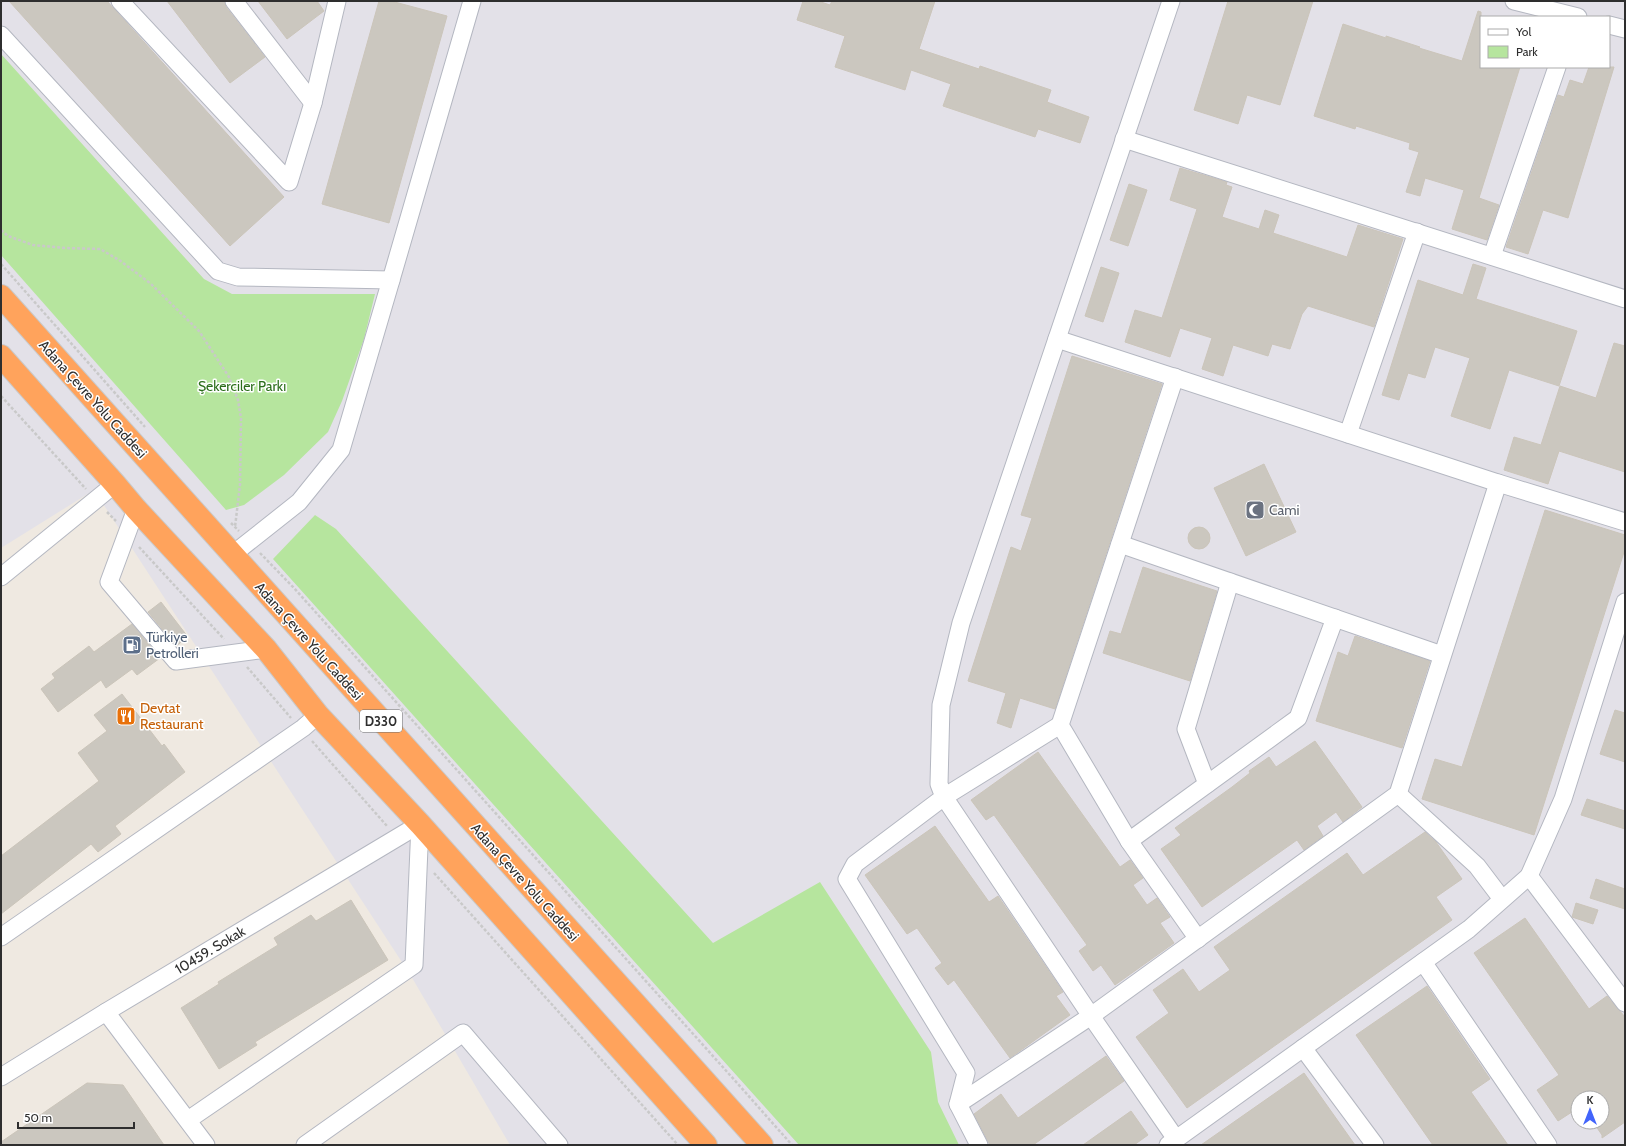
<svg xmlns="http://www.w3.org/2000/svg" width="1626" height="1146" font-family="Cabin,sans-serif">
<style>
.industrial{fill:#e3e1e8;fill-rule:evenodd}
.green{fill:#b6e59e}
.building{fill:#cbc7bf;stroke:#cbc5ba}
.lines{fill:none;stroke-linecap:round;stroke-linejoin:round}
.minor-casing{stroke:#b4b7c1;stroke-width:19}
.highway-casing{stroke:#c9c9c9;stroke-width:24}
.path{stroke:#c9c9c9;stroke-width:2.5;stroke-dasharray:3 2;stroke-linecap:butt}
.minor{stroke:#fff;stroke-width:17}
.highway{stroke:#ffa35c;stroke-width:22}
.labels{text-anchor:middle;stroke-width:3;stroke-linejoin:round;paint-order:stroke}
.shield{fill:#fff;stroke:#6d6d6d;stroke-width:1}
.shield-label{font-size:13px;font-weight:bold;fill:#2e2e2e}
.park-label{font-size:14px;fill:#2c6e1b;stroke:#fff}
.street-label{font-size:14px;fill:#2e2e2e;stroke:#fff}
.worship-label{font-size:14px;fill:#5b616d;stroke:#fff;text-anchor:start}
.service-label{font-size:14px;fill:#4e5e75;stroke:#fff;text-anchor:start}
.food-label{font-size:14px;fill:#c56008;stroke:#fff;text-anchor:start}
</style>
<rect width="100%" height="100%" fill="#efe9e1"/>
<path class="industrial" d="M1,1H1625V1145H510L411,976L94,490L1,548ZM1481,17H1609V67H1481ZM1578,1098H1602V1122H1578Z"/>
<g class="green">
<path d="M1,54L204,279L232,294H375L364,339L342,401L328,432L284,475L244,505L226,510L1,255Z"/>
<path d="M315,515L336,529L713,943L820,882L931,1052L938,1102L959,1145H799L273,559Z"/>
</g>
<g class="building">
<path d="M9,1H107L284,197L230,246Z"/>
<path d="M167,1H224L226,7L265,57L230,83Z"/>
<path d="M258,1H317L324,11L287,39Z"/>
<path d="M379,1H391L447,16L389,223L322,204Z"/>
<path d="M803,1H818L830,5L832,1H935L919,49L979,69L980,66L1051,90L1047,102L1089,117L1080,143L1038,129L1035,137L943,106L951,84L911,70L905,90L835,67L845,36L797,20Z"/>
<path d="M1228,1H1313L1280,105L1247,95L1238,124L1194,110Z"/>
<path d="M1478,11L1481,12V67H1520L1479,198L1499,205L1487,240L1452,229L1464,190L1425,178L1420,196L1406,192L1419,152L1409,149L1410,143L1356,126L1355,129L1314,116L1343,24L1386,38V36L1420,47L1419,48L1462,61Z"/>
<path d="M1589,67H1614L1568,218L1543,210L1528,254L1506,247L1558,95L1564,97L1570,80L1583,84Z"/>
<path d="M1180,168L1227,182L1226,185L1232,187L1222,217L1259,229L1265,210L1279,215L1273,233L1347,257L1358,225L1403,239L1374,327L1308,306L1302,314L1290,349L1272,344L1268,356L1233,345L1223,376L1202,369L1212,338L1180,328L1170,357L1125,342L1135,310L1162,318L1197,209L1170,200Z"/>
<path d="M1129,184L1147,190L1128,246L1110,240Z"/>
<path d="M1473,264L1486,268L1476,299L1577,331L1559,386L1509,370L1490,429L1451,416L1470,358L1435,347L1425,378L1408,373L1399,400L1382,395L1418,280L1463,295Z"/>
<path d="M1101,267L1119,273L1103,322L1085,316Z"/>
<path d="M1614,343L1625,346V472L1559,451L1548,484L1504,470L1514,437L1541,445L1560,386L1596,398Z"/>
<path d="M1072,356L1162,384L1055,709L1020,698L1011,728L997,723L1006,693L968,681L1011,547L1021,551L1032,518L1021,515Z"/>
<path d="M1264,464L1296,532L1246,556L1214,488Z"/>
<path d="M1545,510L1625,535V549L1534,835L1422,799L1435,759L1462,767Z"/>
<circle cx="1199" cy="538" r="11"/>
<path d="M1143,567L1217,591L1190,681L1103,653L1110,631L1121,634Z"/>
<path d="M161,602L188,637L176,646L148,612Z"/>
<path d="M132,624L160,658L137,675L132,669L106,688L101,680L58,712L41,689L55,678L52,674L89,646L94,652Z"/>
<path d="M1355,636L1430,661L1402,748L1316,721L1338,652L1348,656Z"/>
<path d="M122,694L162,746L164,744L185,772L115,826L121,834L98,852L91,844L1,914V856L99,781L78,753L107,731L94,715Z"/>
<path d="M1615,710L1625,713V762L1600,754Z"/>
<path d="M1315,741L1362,807L1343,822L1336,812L1317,826L1323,836L1304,850L1297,840L1202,907L1161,849L1181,835L1175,828L1232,787L1250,773L1249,771L1269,757L1276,767Z"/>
<path d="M1038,752L1120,867L1130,860L1143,878L1133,885L1147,905L1157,898L1170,917L1160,923L1174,943L1115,985L1101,965L1093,971L1079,951L1087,945L994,815L986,820L971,800Z"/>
<path d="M1587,799L1625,811V829L1581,815Z"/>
<path d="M935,826L989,902L998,896L1063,992L1056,996L1070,1015L1010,1058L954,980L948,985L935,968L942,963L917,928L907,934L865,875Z"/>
<path d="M1425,832L1436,842L1462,879L1436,897L1452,920L1187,1108L1136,1037L1169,1013L1153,990L1183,969L1199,992L1230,970L1214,947L1347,853L1363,875Z"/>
<path d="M1596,879L1625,889V909L1590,898Z"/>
<path d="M351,900L388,960L255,1042L257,1045L219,1069L181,1008L219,984L218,982L278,945L274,938L311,915L316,921Z"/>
<path d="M1576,903L1598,910L1593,924L1572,917Z"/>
<path d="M1525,918L1589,1009L1607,996L1625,1017V1122L1602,1138V1135L1593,1122H1602V1098H1578V1108L1558,1121L1537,1090L1559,1075L1474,953Z"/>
<path d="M1427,986L1490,1079L1471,1092L1508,1145H1433L1356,1035Z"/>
<path d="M1106,1056L1124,1081L1033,1145H990L974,1114L1001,1094L1018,1118Z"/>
<path d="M1304,1073L1355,1145H1201Z"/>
<path d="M87,1083L123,1085L164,1145H1V1142Z"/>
<path d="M1131,1111L1148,1135L1134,1145H1083Z"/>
</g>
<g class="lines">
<g class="minor-casing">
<g id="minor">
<path d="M120,1L289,182L313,103L337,1"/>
<path d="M234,1L313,103"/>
<path d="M1514,1L1578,17"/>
<path d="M1609,25L1625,29"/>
<path d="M1,35L218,271L238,277L391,280L472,1"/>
<path d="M1124,139L1625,299"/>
<path d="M1492,256L1557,67"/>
<path d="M1175,377L1060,725L1129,841L1198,939"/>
<path d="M1348,434L1417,232"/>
<path d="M1498,483L1625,522"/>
<path d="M136,509L109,582L176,661L266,649"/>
<path d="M1120,544L1442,655"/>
<path d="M232,555L299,502L341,450L391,280"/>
<path d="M1,577L115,484"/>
<path d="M1060,725L944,797L1091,1016L1176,1139"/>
<path d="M1207,784L1186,729L1230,582"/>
<path d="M1398,794L1477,866L1502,899"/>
<path d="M1129,841L1298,718L1335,618"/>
<path d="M1529,876L1625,1003"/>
<path d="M1,937L303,728L318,715"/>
<path d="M1423,962L1548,1145"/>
<path d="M106,1012L206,1145"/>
<path d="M1303,1048L1375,1145"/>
<path d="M1,1077L106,1012L420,824"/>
<path d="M958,1104L1091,1016L1398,794L1498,483L1057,339"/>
<path d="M188,1120L414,965L420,824"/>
<path d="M305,1145L463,1033L559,1145"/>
<path d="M979,1145L958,1104L966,1073L847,879L855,864L944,797L939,784L941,705L961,623L1171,1"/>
<path d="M1168,1145L1469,929L1529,876L1563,799L1625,602"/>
</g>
</g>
<g class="highway-casing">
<g id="highway">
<path d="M1,296L762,1145"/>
<path d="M1,356L115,484L136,509L266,649L318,715L420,824L706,1145"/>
</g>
</g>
<g class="path">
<path d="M1,230L8,236L33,245L65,248L100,249L119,260L150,283L199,331L229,377L238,400L241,418L240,485L235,527"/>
<path d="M1,264L145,427"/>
<path d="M1,396L86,489"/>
<path d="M107,512L116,521"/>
<path d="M231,523L239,531"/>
<path d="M139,547L224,639"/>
<path d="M260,553L294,588L746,1093L792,1145"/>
<path d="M247,667L291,718"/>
<path d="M312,741L387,826"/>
<path d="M434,873L678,1145"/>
</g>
<use href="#minor" class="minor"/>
<use href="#highway" class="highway"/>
</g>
<defs>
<g id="mosque-square" transform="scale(1)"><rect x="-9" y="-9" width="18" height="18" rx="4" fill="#6b7280" stroke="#fff"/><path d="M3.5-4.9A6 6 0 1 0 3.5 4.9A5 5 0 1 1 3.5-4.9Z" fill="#fff"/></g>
<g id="fuel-square" transform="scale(1)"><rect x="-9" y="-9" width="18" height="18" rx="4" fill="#5c6f8a" stroke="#fff"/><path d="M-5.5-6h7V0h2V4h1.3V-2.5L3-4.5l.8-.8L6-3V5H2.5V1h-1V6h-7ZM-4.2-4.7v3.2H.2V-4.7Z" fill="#fff"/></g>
<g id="restaurant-square" transform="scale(1)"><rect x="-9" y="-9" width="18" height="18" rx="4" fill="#e8710a" stroke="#fff"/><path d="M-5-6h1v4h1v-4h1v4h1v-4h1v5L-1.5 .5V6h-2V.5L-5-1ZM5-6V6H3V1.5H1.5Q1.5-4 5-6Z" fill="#fff"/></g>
</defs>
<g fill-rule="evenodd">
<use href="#mosque-square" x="1255" y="510"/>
<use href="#fuel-square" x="132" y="645"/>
<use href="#restaurant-square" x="126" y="716"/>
</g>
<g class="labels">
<rect class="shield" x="360" y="710" width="42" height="22" rx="3"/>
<g class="shield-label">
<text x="381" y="726">D330</text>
</g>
<g class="park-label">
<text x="242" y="391">Şekerciler Parkı</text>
</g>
<g class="street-label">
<text transform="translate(93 399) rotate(48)" y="5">Adana Çevre Yolu Caddesi</text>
<text transform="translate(309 641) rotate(48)" y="5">Adana Çevre Yolu Caddesi</text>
<text transform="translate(525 882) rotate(48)" y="5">Adana Çevre Yolu Caddesi</text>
<text transform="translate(210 950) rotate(-31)" y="5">10459. Sokak</text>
</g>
<g class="worship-label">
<text x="1269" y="515">Cami</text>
</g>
<g class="service-label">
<text x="146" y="642">Türkiye<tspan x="146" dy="16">Petrolleri</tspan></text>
</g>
<g class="food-label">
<text x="140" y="713">Devtat<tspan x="140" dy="16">Restaurant</tspan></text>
</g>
</g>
<rect width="1626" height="1146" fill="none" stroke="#2e2e2e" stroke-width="4"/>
<rect x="1480" y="16" width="130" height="52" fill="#ffffff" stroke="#ababab"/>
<rect x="1488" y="29" width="20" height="6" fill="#ffffff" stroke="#ababab"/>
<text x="1516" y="36" font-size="12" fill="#2e2e2e">Yol</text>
<rect x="1488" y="46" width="20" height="12" fill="#b6e59e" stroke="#ababab"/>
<text x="1516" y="56" font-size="12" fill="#2e2e2e">Park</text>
<g transform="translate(1590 1110)"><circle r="19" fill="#ffffff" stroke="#ababab"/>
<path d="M0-3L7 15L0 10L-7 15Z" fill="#4264fb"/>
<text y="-6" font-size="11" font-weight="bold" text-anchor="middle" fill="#2e2e2e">K</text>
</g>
<path d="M18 1122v6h116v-6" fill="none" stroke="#2e2e2e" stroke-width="2"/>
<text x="24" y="1122" font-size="12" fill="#2e2e2e" stroke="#ffffff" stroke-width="3" paint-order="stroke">50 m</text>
</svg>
